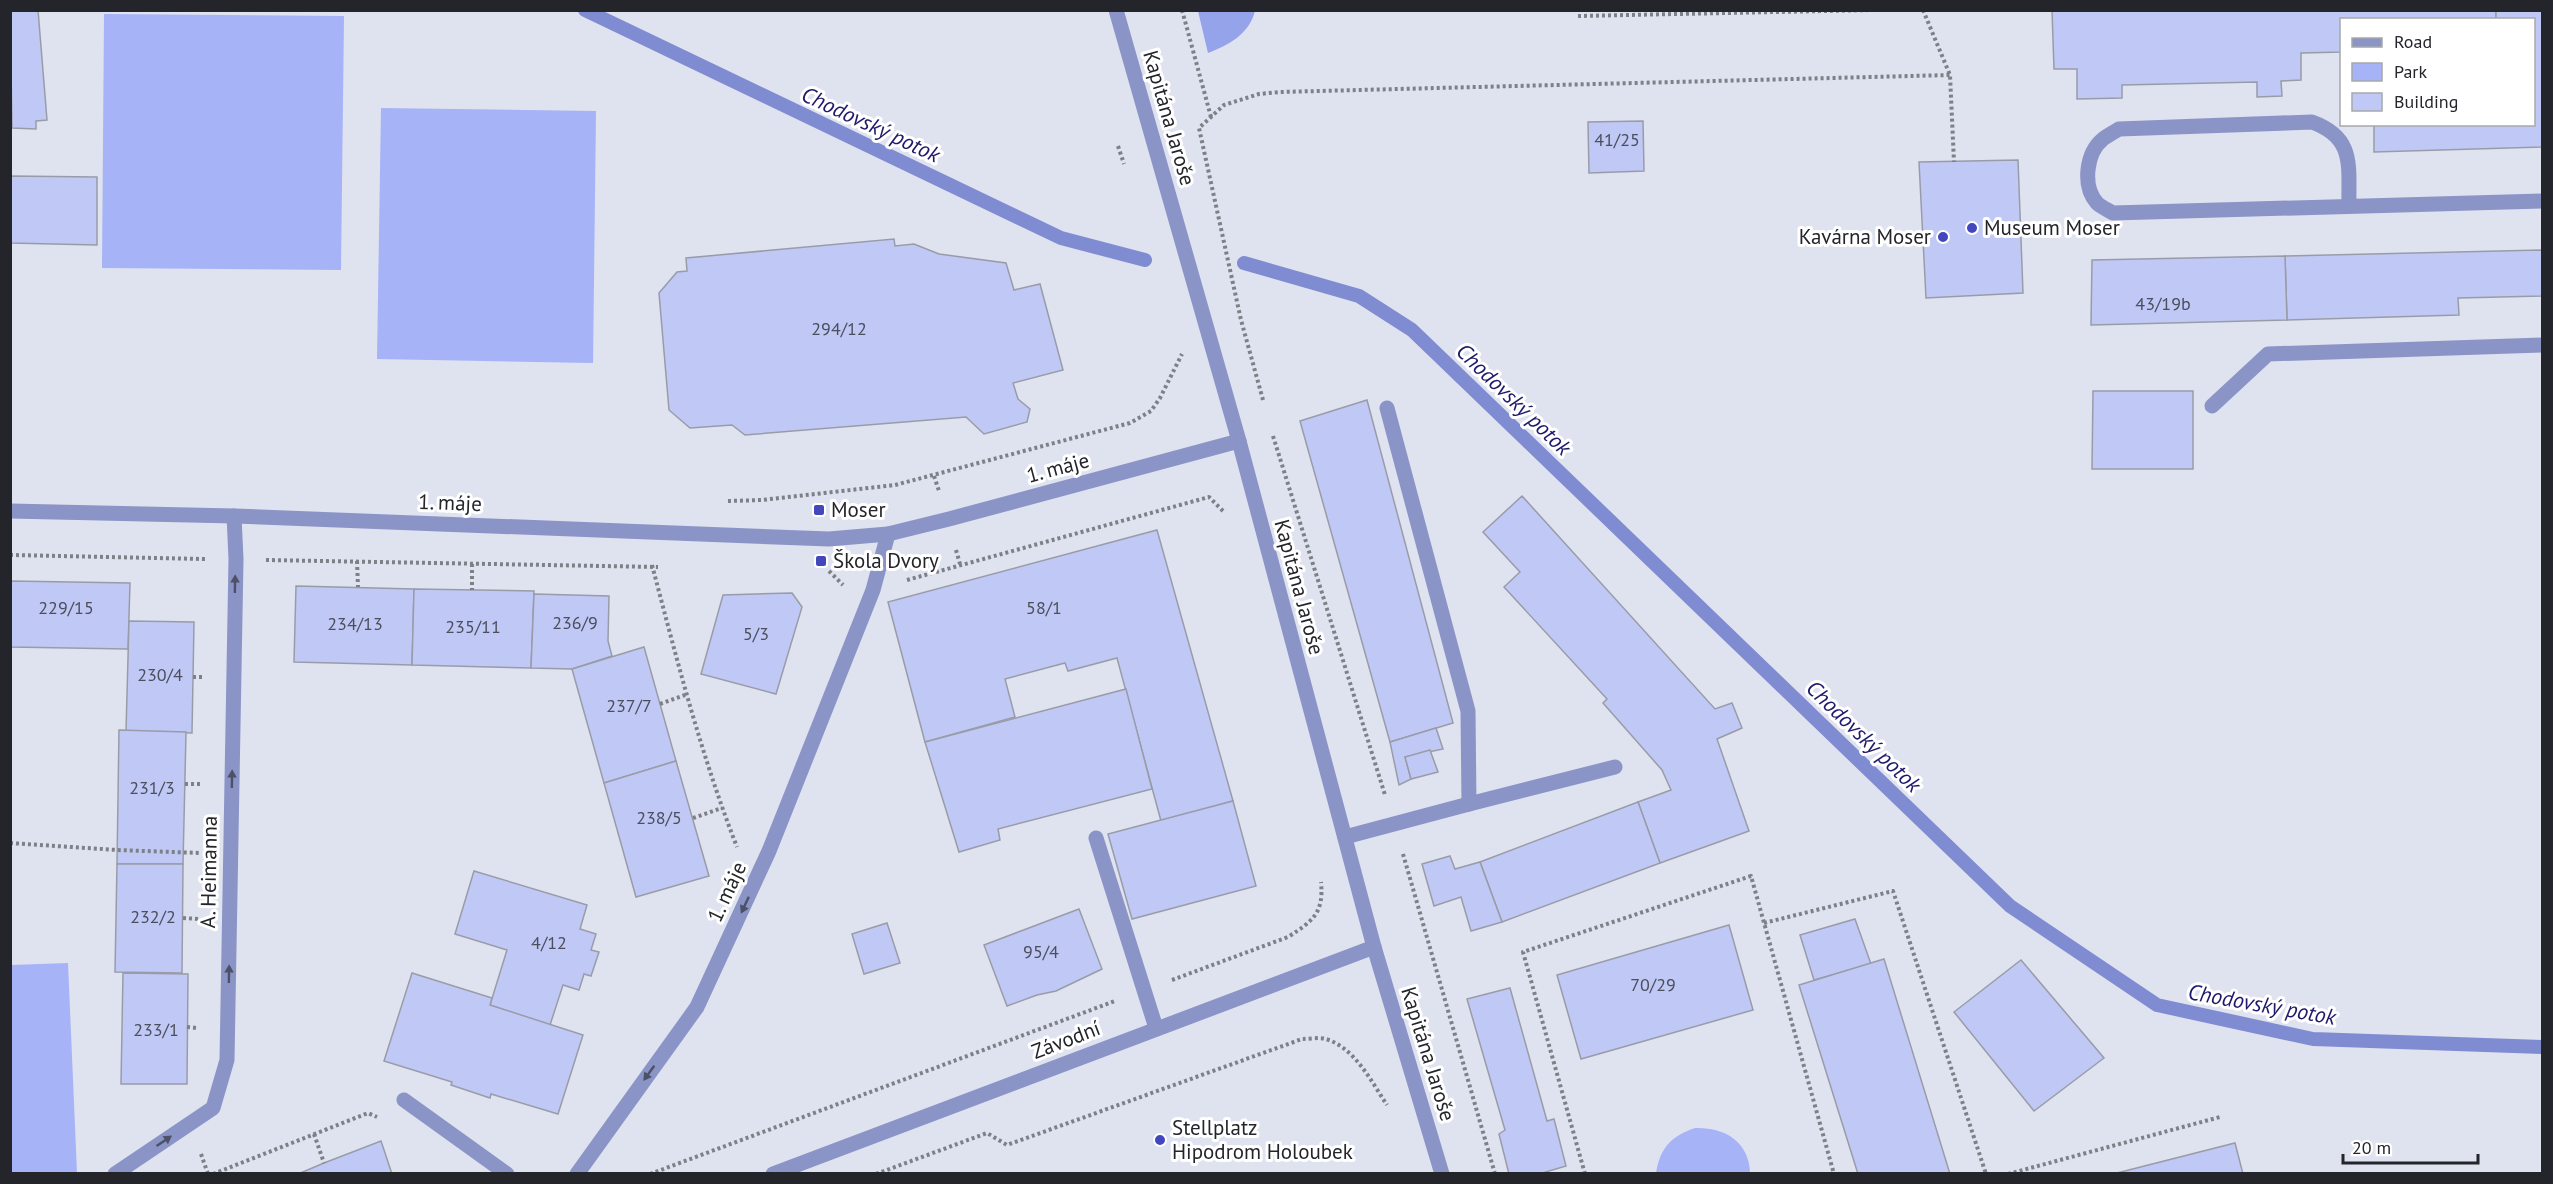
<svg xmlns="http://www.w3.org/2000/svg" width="2553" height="1184" font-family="'PT Sans',sans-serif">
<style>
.green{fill:#a6b3f6}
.forest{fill:#95a3ea}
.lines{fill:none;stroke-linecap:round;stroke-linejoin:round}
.stream{stroke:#808cd2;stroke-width:14}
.building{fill:#c0c9f6;stroke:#999ca8;stroke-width:1.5}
.path{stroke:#7e8088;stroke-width:4;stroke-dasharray:3 3;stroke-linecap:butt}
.service{stroke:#8a94c6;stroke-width:15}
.minor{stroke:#8a94c6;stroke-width:15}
.tertiary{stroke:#8a94c6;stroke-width:15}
.oneway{fill:#4d5168}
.poi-dot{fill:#4347bc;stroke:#fff;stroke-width:2}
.labels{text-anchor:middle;stroke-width:6;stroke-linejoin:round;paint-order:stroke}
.number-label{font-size:18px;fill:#4b4e5d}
.street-label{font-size:21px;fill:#24252a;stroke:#fff}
.poi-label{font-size:21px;fill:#24252a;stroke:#fff;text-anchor:start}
.water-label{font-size:22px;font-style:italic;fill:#1d196b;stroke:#fff}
</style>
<rect width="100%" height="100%" fill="#dfe2ef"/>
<g class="green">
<path d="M104,14L344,16L341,270L102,268Z"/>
<path d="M381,108L596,111L593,363L377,359Z"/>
<path d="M68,963L77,1173H11V965Z"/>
<path d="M1695,1128C1724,1127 1749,1141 1750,1173H1656C1660,1148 1671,1136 1695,1128Z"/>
</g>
<path class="forest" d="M1198,11V10L1255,11C1249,34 1229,45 1208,53Z"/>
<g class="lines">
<g class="stream">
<path d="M585,10L1061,238L1145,260"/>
<path d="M1244,263L1359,296L1412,330L2010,906L2157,1005L2313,1039L2542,1047"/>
</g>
</g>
<g class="building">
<path d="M38,10L47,120L36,121V129L12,128L10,11Z"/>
<path d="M2052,10H2496V20H2342V52L2301,53V80L2281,81L2282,96L2257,97V82L2122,85V98L2077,99V69H2054Z"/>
<path d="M2496,10H2542V147L2374,152V124H2534V20H2496Z"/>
<path d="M1643,121L1644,171L1589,173L1588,122Z"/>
<path d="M2018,160L2023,293L1926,298L1919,162Z"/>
<path d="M10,176L97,177V245L10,243Z"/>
<path d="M894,239L895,246L914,244L939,254L1006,263L1014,290L1040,284L1063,370L1013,383L1018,399L1030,409L1027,422L984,434L966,417L745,435L732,425L690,428L669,410L659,293L677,272L687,271L686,258Z"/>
<path d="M2542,250V296L2458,298L2459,315L2287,320L2285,256Z"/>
<path d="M2285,256L2287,320L2091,325L2092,260Z"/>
<path d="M2093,391H2193V469H2092Z"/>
<path d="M1367,400L1453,723L1390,742L1300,421Z"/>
<path d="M1522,496L1715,709L1732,703L1742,728L1717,739L1749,831L1660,863L1638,802L1671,790L1662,770L1603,703L1607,699L1504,587L1520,572L1483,532Z"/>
<path d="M1157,530L1233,801L1161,821L1117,658L1068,671L1065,663L1005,679L1015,717L925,742L888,602Z"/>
<path d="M10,581L130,583L128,649L10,647Z"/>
<path d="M296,586L414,589L412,665L294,662Z"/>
<path d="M414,589L534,591L531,668L412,665Z"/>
<path d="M792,593L802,607L776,694L701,674L723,595Z"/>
<path d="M534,594L609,596L608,641L612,656L572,669L531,668Z"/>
<path d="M129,621L194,622L192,733L126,731Z"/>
<path d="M644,647L676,761L604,783L572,669Z"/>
<path d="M1126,689L1152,789L998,829L1000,840L959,852L925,742Z"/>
<path d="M1436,728L1443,749L1405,757L1411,779L1399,785L1390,742Z"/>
<path d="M119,730L186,732L183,864H117Z"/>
<path d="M1430,750L1438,772L1411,779L1405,757Z"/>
<path d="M676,761L709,876L636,897L604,783Z"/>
<path d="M1233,801L1256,886L1132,919L1108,834Z"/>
<path d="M1638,802L1660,863L1502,922L1480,862Z"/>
<path d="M1450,856L1455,869L1480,862L1502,922L1471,931L1461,897L1434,906L1422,864Z"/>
<path d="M117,864H183L182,973L115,972Z"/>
<path d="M474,871L587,905L580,929L596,934L591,950L599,952L591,976L584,974L579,990L563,985L550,1025L490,1005L507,950L455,934Z"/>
<path d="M1079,909L1102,969L1056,991L1037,995L1007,1006L984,945Z"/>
<path d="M1855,919L1871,964L1814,980L1800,935Z"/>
<path d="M887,923L900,963L864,974L852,934Z"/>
<path d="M1729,925L1753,1010L1581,1059L1557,975Z"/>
<path d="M1884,959L1950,1174H1858L1799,985Z"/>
<path d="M2021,960L2104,1058L2034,1111L1954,1012Z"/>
<path d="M123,973L188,974L187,1084H121Z"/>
<path d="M412,973L492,998L490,1005L583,1035L558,1114L491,1094L490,1098L451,1085L452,1082L384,1061Z"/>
<path d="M1510,988L1547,1121L1554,1119L1566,1166L1539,1174H1509L1499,1134L1505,1130L1467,999Z"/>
<path d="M381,1141L392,1174H298L324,1163Z"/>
<path d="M2235,1143L2243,1174H2113Z"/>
</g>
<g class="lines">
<g class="path">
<path d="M1182,10L1211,117"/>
<path d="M1923,10L1950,75L1954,162"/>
<path d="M1578,16L1875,10"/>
<path d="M1118,146L1124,164"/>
<path d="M1263,400L1241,320L1199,128L1224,105L1259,94L1280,92L1950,75"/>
<path d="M1273,436L1385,795"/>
<path d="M934,476L939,491"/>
<path d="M728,501L762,500L895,485L1130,423L1151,411L1160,398L1182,354"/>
<path d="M956,550L960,564"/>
<path d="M10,555L205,559"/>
<path d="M266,560L658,567"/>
<path d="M357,561L358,587"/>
<path d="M472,564V590"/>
<path d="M652,565C677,660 701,755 737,847"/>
<path d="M829,571L843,585"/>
<path d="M907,580L1209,497L1224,512"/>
<path d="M193,677H203"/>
<path d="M660,704L685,695"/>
<path d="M185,784H201"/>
<path d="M693,818L722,808"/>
<path d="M10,843L117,850L201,853"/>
<path d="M1403,854L1495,1174"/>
<path d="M183,918L199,919"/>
<path d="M1764,923L1893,891L1986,1174"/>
<path d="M1172,980L1288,937C1313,921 1324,913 1321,882"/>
<path d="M187,1027L197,1028"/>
<path d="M314,1134L324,1163"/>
<path d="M201,1154L208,1174"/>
<path d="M213,1174L368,1113L377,1117"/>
<path d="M650,1174L1115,1001"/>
<path d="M876,1174L987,1133L1007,1145L1302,1039C1309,1039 1319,1037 1326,1039C1355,1048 1371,1081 1387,1105"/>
<path d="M1585,1174L1523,952L1751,876L1834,1174"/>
<path d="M2008,1174L2220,1117"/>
</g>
<g class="service">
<path d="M2349,206C2348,167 2356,138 2312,122L2119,129C2114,132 2108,135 2103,139C2086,153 2082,186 2097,203C2101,207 2108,210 2113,213L2542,201"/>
<path d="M2212,406L2268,354L2542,345"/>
<path d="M1469,804L1615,767"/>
<path d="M1345,837L1469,804L1468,711L1387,408"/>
<path d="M1096,838L1156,1028"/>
<path d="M404,1100L507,1174"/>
</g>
<g class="minor">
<path d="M10,511L234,516L829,539L888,534L949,519L1239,441"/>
<path d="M115,1174L213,1108L227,1060L236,559L234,516"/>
<path d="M577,1174L697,1007L769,851L873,590L888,534"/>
</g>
<g class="tertiary">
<path d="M1116,10L1239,441L1374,947L1442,1174"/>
<path d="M773,1174L1374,947"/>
</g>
</g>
<defs><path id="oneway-solid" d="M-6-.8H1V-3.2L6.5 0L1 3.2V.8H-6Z" transform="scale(1.5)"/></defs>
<g class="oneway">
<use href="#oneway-solid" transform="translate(235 584) rotate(-89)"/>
<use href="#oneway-solid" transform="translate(232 779) rotate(-89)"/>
<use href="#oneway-solid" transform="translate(745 905) rotate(115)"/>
<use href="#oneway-solid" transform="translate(229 974) rotate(-89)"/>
<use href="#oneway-solid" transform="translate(649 1073) rotate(126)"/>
<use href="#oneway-solid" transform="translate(164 1141) rotate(-34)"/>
</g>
<g class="poi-dot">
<circle cx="1972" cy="228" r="6"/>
<circle cx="1943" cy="237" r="6"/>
<rect x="813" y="504" width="12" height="12" rx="3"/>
<rect x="815" y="555" width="12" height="12" rx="3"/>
<circle cx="1160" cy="1140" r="6"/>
</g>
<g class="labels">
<g class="number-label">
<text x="1617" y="146">41/25</text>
<text x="2163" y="310">43/19b</text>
<text x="839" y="335">294/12</text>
<text x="66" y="614">229/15</text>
<text x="1044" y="614">58/1</text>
<text x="575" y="629">236/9</text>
<text x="355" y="630">234/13</text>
<text x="473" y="633">235/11</text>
<text x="756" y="640">5/3</text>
<text x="160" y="681">230/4</text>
<text x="629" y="712">237/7</text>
<text x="152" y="794">231/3</text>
<text x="659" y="824">238/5</text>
<text x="153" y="923">232/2</text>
<text x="549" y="949">4/12</text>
<text x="1041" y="958">95/4</text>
<text x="1653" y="991">70/29</text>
<text x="156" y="1036">233/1</text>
</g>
<g class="street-label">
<text transform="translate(1169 118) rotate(74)" y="7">Kapitána Jaroše</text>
<text transform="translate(1058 468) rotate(-15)" y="7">1. máje</text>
<text transform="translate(450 503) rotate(2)" y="7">1. máje</text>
<text transform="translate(1299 587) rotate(75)" y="7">Kapitána Jaroše</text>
<text transform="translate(209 872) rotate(-89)" y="7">A. Heimanna</text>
<text transform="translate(727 892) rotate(-65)" y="7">1. máje</text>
<text transform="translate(1066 1040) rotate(-21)" y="7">Závodní</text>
<text transform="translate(1428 1054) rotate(73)" y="7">Kapitána Jaroše</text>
</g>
<g class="poi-label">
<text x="1984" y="235">Museum Moser</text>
<text x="1931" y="244" text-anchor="end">Kavárna Moser</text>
<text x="831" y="517">Moser</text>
<text x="833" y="568">Škola Dvory</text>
<text x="1172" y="1135">Stellplatz<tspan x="1172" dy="24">Hipodrom Holoubek</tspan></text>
</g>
<g class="water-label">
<text transform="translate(871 124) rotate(25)" y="8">Chodovský potok</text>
<text transform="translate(1514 399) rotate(44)" y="8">Chodovský potok</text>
<text transform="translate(1864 736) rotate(44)" y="8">Chodovský potok</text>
<text transform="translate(2262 1004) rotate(10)" y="8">Chodovský potok</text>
</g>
</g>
<rect width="2553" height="1184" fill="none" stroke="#24252a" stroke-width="24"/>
<rect x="2340" y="18" width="195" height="108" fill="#ffffff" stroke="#a7a8aa" stroke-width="1.5"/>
<rect x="2352" y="38" width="30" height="9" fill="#8a94c6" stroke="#a7a8aa" stroke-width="1.5"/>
<text x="2394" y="48" font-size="18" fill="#24252a">Road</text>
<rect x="2352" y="63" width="30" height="18" fill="#a6b3f6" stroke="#a7a8aa" stroke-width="1.5"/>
<text x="2394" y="78" font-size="18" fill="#24252a">Park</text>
<rect x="2352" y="93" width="30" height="18" fill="#c0c9f6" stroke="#a7a8aa" stroke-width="1.5"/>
<text x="2394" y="108" font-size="18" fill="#24252a">Building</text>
<path d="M2343 1154v9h135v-9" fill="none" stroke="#24252a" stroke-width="3"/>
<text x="2352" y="1154" font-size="18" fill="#24252a" stroke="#ffffff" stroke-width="4.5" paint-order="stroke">20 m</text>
</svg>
